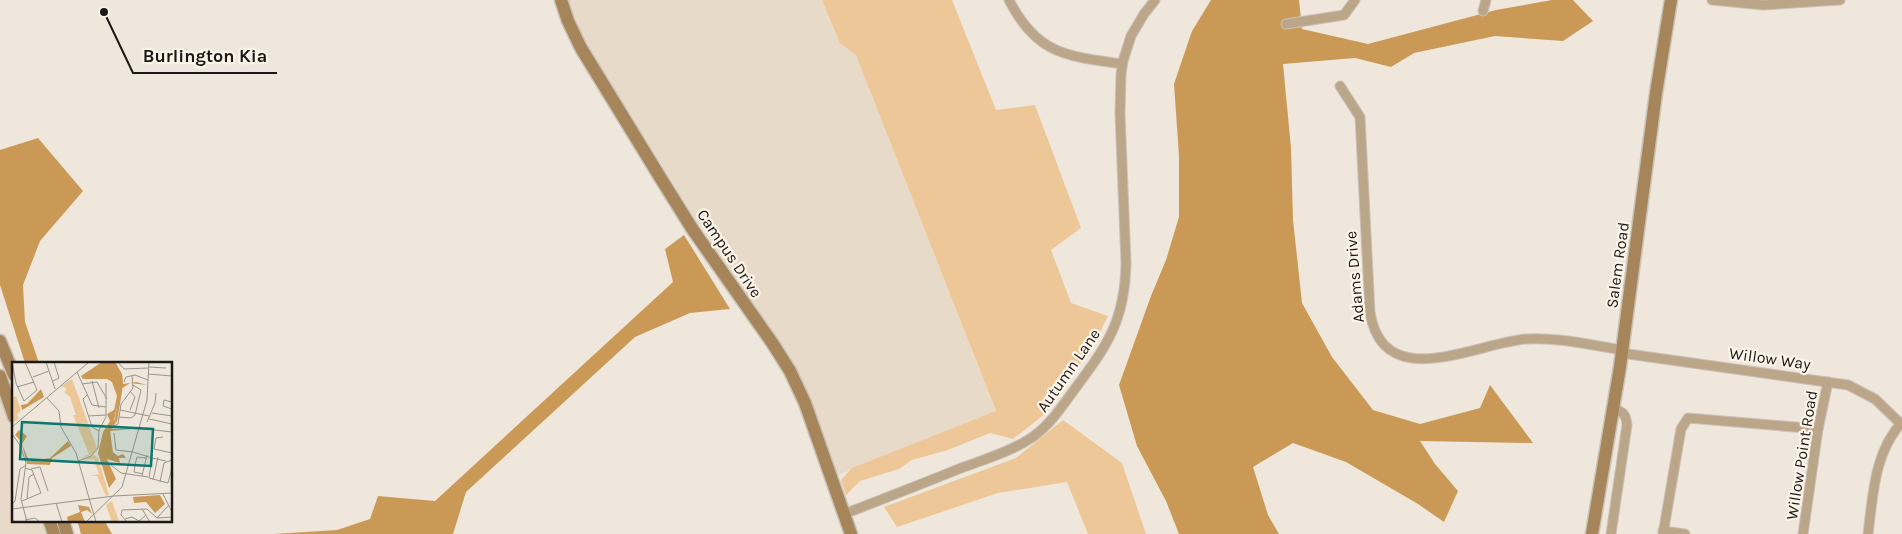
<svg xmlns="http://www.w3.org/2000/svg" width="1902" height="534" font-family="Karla,sans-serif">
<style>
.built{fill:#e8dac9}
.green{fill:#edc797}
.forest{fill:#cb9956}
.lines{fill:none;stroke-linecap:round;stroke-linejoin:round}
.stream{stroke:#ca9855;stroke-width:2.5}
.street-casing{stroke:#c9c2b8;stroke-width:11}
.secondary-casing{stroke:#c9c2b8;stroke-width:15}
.street{stroke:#bca68a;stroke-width:9}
.secondary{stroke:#a6855b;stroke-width:12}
.labels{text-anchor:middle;stroke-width:4.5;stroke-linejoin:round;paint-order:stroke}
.street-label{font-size:16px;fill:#1b1815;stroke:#fdf4e9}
.inset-river{fill:none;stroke:#ca9855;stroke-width:2.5}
.inset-road{fill:none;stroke:#9a948c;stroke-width:1}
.view{fill:#0f766e;fill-opacity:0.15;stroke:#0f766e;stroke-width:2.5}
.inset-edge{fill:none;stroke:#1b1815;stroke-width:2.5}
.leader{fill:none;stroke:#1b1815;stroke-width:2}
.callout-dot{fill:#1b1815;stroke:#fdf4e9;stroke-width:2}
.callout-label{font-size:18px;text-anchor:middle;font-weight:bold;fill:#1b1815;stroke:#fdf4e9;stroke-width:4.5;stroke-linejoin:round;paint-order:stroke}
</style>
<rect width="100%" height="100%" fill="#efe7dc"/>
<g class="built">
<path d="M568,0H835L996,412L838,475L814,407L790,357L688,207L589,47L571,10Z"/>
<path d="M0,376L14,416V520H49L54,534H0Z"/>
</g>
<g class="green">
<path d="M822,0H952L996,110L1035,105L1081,228L1051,250L1071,303L1108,316L1095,342L1046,413L1013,439L990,433L948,450L912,460L899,469L860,481L846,495L841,480L852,468L996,411L856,55L840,43Z"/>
<path d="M1063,420L1122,463L1146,534H1088L1067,482L998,493L897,527L884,507L1016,458Z"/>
</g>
<g class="forest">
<path d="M1211,0H1299L1302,29L1368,44L1496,10L1552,0H1573L1593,21L1563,41L1495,36L1414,53L1391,67L1355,58L1283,64L1291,148L1293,220L1302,303L1332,357L1373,410L1420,424L1480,408L1490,385L1533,443L1420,441L1435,464L1458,491L1444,522L1418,504L1346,462L1293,443L1253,467L1268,515L1279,534H1179L1166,501L1137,446L1119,385L1151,296L1166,260L1179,217V156L1174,84L1192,31Z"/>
<path d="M38,138L83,191L40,241L23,285L25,322L39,363H25L0,285V150Z"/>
<path d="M684,235L730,309L690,313L635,337L466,492L453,534H274L337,530L370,519L378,496L435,501L673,282L665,249Z"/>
<path d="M77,520H104L112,534H81Z"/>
</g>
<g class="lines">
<path class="stream" d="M1274,0L1270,63L1275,265L1284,434C1320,437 1363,432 1379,472"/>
<g class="street-casing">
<g id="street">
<path d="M1009,0C1037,55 1067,56 1122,64"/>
<path d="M1712,0L1763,5L1840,0"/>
<path d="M1483,11L1486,0"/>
<path d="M1286,24L1344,15L1355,0"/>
<path d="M1340,86L1360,117L1370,312C1383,395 1476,343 1526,339C1558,337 1591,345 1622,350"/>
<path d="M1621,353L1848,385L1875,399L1901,424"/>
<path d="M844,514C883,499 922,484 961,468C983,460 1007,453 1028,440C1048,428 1060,409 1074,390C1107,346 1125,321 1126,263L1120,114L1121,74L1123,61L1131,36L1144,14L1155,0"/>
<path d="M1663,531L1685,534"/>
<path d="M1611,534L1627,425C1626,414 1623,412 1613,408"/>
<path d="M1663,534L1681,429L1688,418L1818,429"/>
<path d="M1803,534L1818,429L1828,382"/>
<path d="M1868,534C1873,495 1874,453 1902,422"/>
</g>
</g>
<g class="secondary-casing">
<g id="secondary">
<path d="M561,0L568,21L581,48L663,182L693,230L773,344L790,371L805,403L851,534"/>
<path d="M0,341L14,375"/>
<path d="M0,376L14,417"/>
<path d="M49,520L54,534"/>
<path d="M63,520L67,534"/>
<path d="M1592,534L1620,367L1656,93L1671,0"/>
</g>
</g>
<use href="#street" class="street"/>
<use href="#secondary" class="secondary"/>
</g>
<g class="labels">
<g class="street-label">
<text transform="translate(730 253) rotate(56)" y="6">Campus Drive</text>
<text transform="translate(1617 265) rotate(-82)" y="6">Salem Road</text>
<text transform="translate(1354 277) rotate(-95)" y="6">Adams Drive</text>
<text transform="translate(1770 358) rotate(8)" y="6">Willow Way</text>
<text transform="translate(1068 370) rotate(-55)" y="6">Autumn Lane</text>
<text transform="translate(1801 455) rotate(-81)" y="6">Willow Point Road</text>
</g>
</g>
<g transform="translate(12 362)">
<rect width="160" height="160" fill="#efe7dc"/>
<path d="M60,17L85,86L81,92L67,97L77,92L61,53H64L58,35L52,30L55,27L49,24ZM4,34L9,48L5,53L7,56L0,62V36ZM82,93L86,96L97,133L94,134L85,114H78L87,112L82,97L69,98ZM100,139L107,159L111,160H100L94,143Z" fill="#edc797"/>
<path d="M90,0H103L110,12L111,22L124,20L135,23L118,21L109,27L100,67H120L98,69L101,90L106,94L111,92L114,96H107L108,101L95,97L104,117L97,126L86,91L91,70L98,59L95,52L102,48L105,34L100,20L95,17H71L69,14ZM29,27L32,35L10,48L9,43L15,42ZM7,68L15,74L10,82L17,99L38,96L56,79L59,84L40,96L38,103L15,102L9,79L3,73ZM148,133L153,142L143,151L134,140L122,141L121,135ZM66,143L77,145L80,152L75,148L69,150L73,160H56L55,155L68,150Z" fill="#cb9956"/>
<path class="inset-river" d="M102,0L109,15V28L104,58L97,69V95L103,98"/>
<path class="inset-road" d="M0,0L4,21L12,39L25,28L13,0M34,0L43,27M106,0L112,7L136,6M137,5L154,6M65,10L80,43L94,45M136,12L160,14M21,15L37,9M41,19L47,16L42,0M80,19L87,46M112,20L114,15L123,13L136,18M70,22L85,20L95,37M5,25L22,20M76,32L71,37L80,65L87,69M35,36L47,49L49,65L64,91L84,160M160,40L152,38L151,44L160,47M108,48L137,54M118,48L123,35L118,29M140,51L160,54M76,54L94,53M107,55L119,56L123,53L129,28L121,23M137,57L160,62M135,60L143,41L144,31M0,65L77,0M99,66L106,62L109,42L121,26L120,13M125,66L160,70M102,71L104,88L121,90M0,72L8,83L14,101L9,137L15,160M151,75L144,76L142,87L160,91M121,90L140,96M66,99L79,94L86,86L87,68L94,55V21M154,99L140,96L137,116L156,121L160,106M99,103L109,111L136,115M19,107L28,105L36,129M131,112L122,110L123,103L125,95L134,96M130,114L135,93M141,118L146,95M148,120L152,101L160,98M151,132L160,150M15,137L17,115L22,112M10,139L29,131L20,108L13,106M44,141L50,160M0,142L3,139L8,107L14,103M0,147L102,134L160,131M130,147L138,160M145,156L157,143M113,157L120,155L127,159L133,154M13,158L23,156L28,160M74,160L110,125L135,38L137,0M115,160L109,153L110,148L135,147L145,156L160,155"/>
<path class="view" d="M10,60L141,67L139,104L8,97Z"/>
<rect width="160" height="160" class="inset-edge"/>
</g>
<path class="leader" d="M104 12L133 73H277"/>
<circle class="callout-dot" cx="104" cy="12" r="5"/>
<g class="callout-label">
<text x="205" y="62">Burlington Kia</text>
</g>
</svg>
